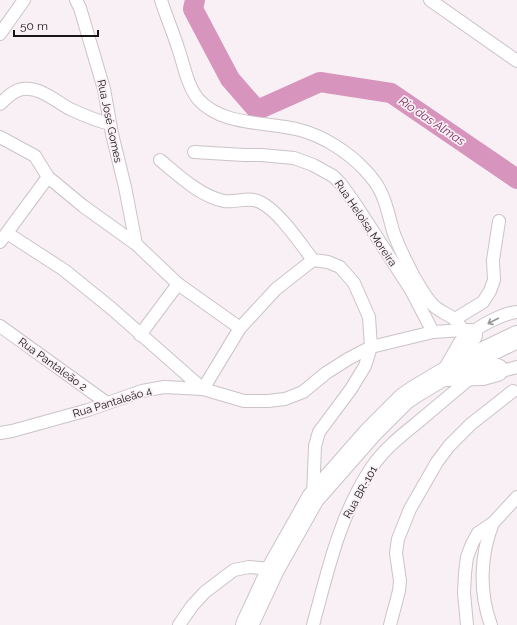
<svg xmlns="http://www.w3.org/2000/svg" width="517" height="625" font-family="Raleway,sans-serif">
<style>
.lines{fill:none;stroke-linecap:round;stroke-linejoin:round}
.river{stroke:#d794bd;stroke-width:20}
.street-casing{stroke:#cbc3c8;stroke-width:14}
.highway-casing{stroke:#cbc3c8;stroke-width:24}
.street{stroke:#fff;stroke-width:12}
.highway{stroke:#fff;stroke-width:22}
.oneway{stroke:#979696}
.labels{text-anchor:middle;stroke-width:3.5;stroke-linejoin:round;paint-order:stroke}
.street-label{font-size:11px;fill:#171516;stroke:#f9f0f5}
.water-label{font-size:12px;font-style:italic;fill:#823368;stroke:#f9f0f5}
</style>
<rect width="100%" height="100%" fill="#f9f0f5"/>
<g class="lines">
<path class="river" d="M195,0L193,9L230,79L257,110L320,82L391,93L517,179"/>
<g class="street-casing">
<g id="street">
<path d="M76,0L80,8L104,89L112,134L125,187L136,244"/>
<path d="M161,0C166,16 173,32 178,48C184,65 187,85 198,99C223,127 267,121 300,130C323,136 348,152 364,169C384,189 386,205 393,231C398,246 406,261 413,275C419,285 425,297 433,305C439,311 447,314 453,318C457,321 460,326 463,330H470"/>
<path d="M430,0L517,61"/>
<path d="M0,34L24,0"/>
<path d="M0,104C6,98 14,90 23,89C41,87 55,101 70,109C83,115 97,121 110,124"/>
<path d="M0,137L35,156L48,177L83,206L136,244L178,284L240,328"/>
<path d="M194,152L244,155H261L294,158L313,165L333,176L341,184L356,205L411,290L433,332"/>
<path d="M160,160C178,175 200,196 224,201C236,203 248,196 260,202C279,211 300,243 313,260L328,262L340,267L354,283L369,317L371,347L365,366L351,389L319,432L315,446L313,497"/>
<path d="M7,233L64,270L111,308L203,389L244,401H268L285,399L303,392L326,373L348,359L371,347L433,332L463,330"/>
<path d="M0,242L48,177"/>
<path d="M455,319L483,302L490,291L494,280L493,260L499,221"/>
<path d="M0,326L107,403"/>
<path d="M140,335L178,284"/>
<path d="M472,340L471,335C477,326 505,313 517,312"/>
<path d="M493,368L502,371L517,367"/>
<path d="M0,433L12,431L88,410L142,391L164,387L203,389L240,328L276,289L313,260"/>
<path d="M179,625L192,606L205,592L234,570L249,567L273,569"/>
<path d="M313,625C328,570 340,514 372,467C384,449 402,435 418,422C437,406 455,391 474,375"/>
<path d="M390,625L399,591L400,581L396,553L398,539L410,509L437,462L449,446L471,424L513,391"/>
<path d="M467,625L464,593L465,573L467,557L472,544L478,533L493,523L517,497"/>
<path d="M491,625C479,593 480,555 493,523"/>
</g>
</g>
<g class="highway-casing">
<g id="highway">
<path d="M449,371L464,345L471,335"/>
<path d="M445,375L483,374L497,370"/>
<path d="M247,625L273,569L313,498L371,432L404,399L414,392L461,364L517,337"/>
</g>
</g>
<use href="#street" class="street"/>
<use href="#highway" class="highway"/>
</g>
<defs><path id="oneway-shaft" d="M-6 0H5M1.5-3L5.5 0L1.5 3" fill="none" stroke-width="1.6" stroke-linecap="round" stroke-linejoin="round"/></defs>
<use class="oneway" href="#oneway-shaft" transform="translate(493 321) rotate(153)"/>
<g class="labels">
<g class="street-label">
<text transform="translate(110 121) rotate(78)" y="4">Rua José Gomes</text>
<text transform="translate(366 223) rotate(56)" y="4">Rua Heloisa Moreira</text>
<text transform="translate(53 364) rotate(36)" y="4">Rua Pantaleão 2</text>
<text transform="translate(112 402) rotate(-17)" y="4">Rua Pantaleão 4</text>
<text transform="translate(360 492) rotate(-61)" y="4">Rua BR-101</text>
</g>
<g class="water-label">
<text transform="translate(432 121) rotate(34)" y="4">Rio das Almas</text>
</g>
</g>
<path d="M14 30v6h84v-6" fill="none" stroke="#171516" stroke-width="2"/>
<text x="20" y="30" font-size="12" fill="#171516" stroke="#f9f0f5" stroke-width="3" paint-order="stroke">50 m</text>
</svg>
